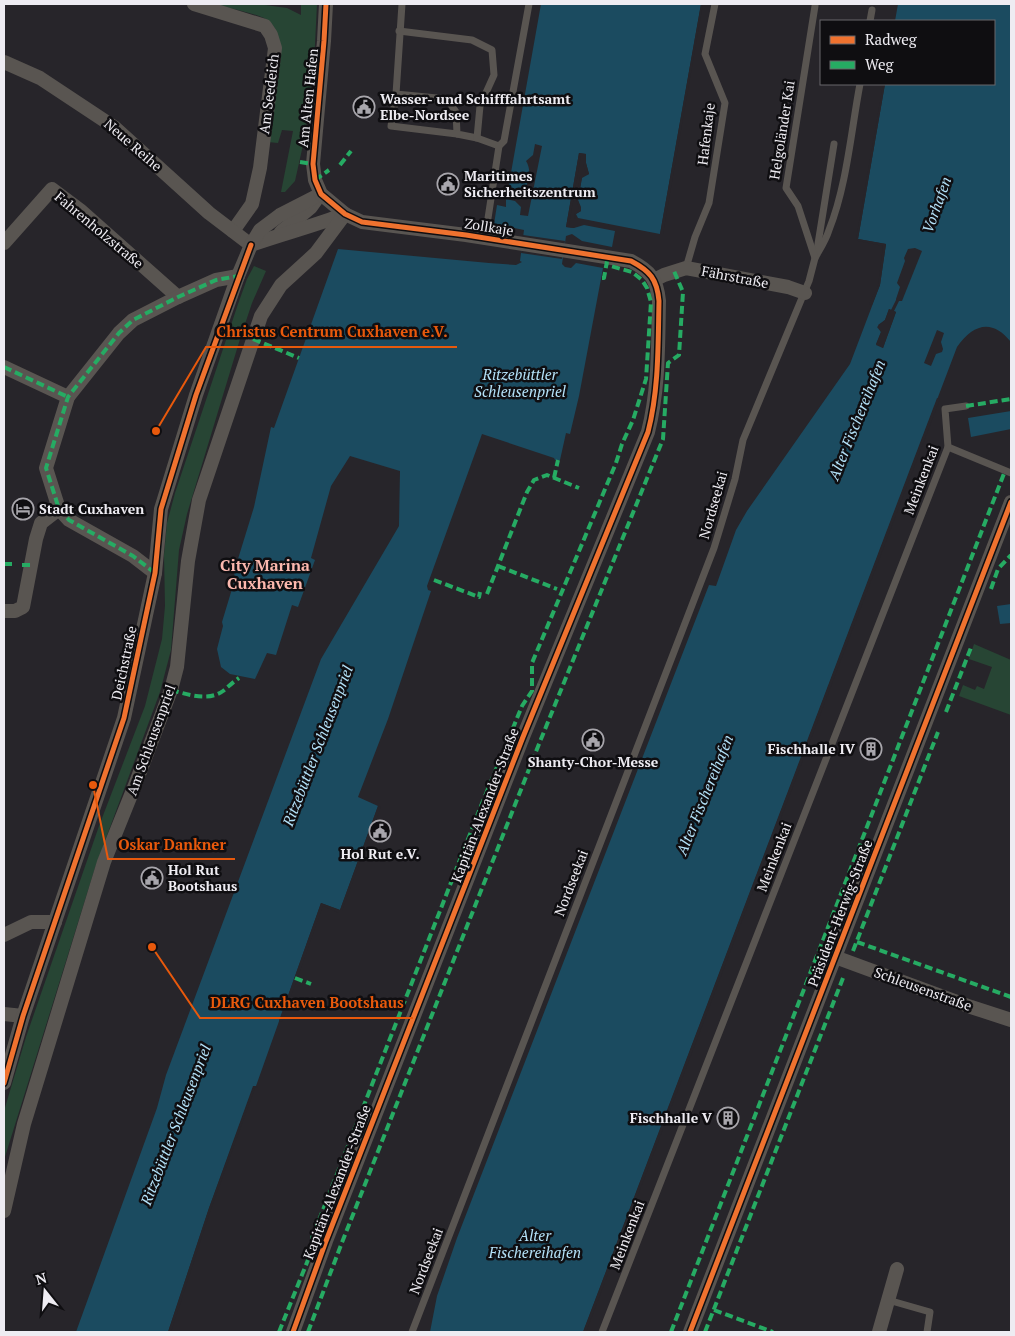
<svg xmlns="http://www.w3.org/2000/svg" width="1015" height="1336" font-family="'PT Serif',serif">
<style>
.green{fill:#274534}
.water{fill:#1b4b60;fill-rule:evenodd}
.pier{fill:#27252a}
.lines{fill:none;stroke-linecap:round;stroke-linejoin:round}
.service{stroke:#595551;stroke-width:7}
.minor{stroke:#595551;stroke-width:14}
.quiet{stroke:#26ab63;stroke-width:4;stroke-dasharray:8 4;stroke-linecap:butt}
.cycleway-casing{stroke:#0f0e11;stroke-width:8}
.cycleway{stroke:#ef722f;stroke-width:5}
.labels{text-anchor:middle;stroke-width:5;stroke-linejoin:round;paint-order:stroke}
.street-label{font-size:14px;fill:#eeecf2;stroke:#0f0e11}
.poi-label{font-size:14px;font-weight:bold;fill:#eeecf2;stroke:#0f0e11;text-anchor:start}
.water-label{font-size:15px;font-style:italic;fill:#b4e2f9;stroke:#0f0e11}
.quarter-label{font-size:16px;font-weight:bold;fill:#fcb8ae;stroke:#0f0e11}
.leader{fill:none;stroke:#e8590c;stroke-width:2}
.callout-dot{fill:#e8590c;stroke:#0f0e11;stroke-width:2}
.callout-label{font-size:15px;text-anchor:middle;font-weight:bold;fill:#e8590c;stroke:#0f0e11;stroke-width:5;stroke-linejoin:round;paint-order:stroke}
</style>
<rect width="100%" height="100%" fill="#27252a"/>
<g class="green">
<path d="M209,4H258L287,8L301,15V4H317L314,64L305,136L295,181L285,192H281L293,131L282,130L278,143L268,142L278,36C276,31 274,26 270,22C260,13 223,7 209,4Z"/>
<path d="M254,266L266,271L252,303L240,339L187,514L179,550L171,650L160,692L95,868L4,1160V1111L26,1037L99,826L145,706L162,639L165,606L164,555L167,523L175,493L238,304L247,279Z"/>
<path d="M974,644L1011,660V715L959,696L963,685L975,690L977,686L984,689L992,667L969,659Z"/>
</g>
<g class="water">
<path d="M541,4H701L660,234L578,218L576,214L581,211L578,200L582,177L589,174L586,163V154L579,153L566,227L574,228L584,225L615,231L612,247L582,241L572,234L566,236L562,264L565,267L571,268L576,263L603,268L579,396L570,434L566,433L560,460H555L554,458L482,434L427,586L428,590L431,591L388,719L358,797L378,806L340,910L321,903L256,1086H253L209,1208L168,1332H76L157,1108L166,1075L321,659L399,526L400,471L350,456L331,486L311,558L315,560L298,607L292,605L276,655L267,653L255,679L230,674L221,667L217,649L223,626L222,622L235,579L234,572L254,507L271,427L274,428L338,249L489,263L516,265L522,262L520,261L524,230L494,224L497,205L506,207V199L515,201L521,207L520,215L528,216L542,146L535,144L533,155L526,161C533,172 528,187 519,196L507,195Z"/>
<path d="M898,4H1011V342C992,318 973,324 957,347L583,1332H430L437,1296L457,1238L709,585L716,586L736,530L747,511L850,364L880,285L886,244L858,239L885,84H994V21H895ZM915,248L922,251L902,301H899L894,311L896,312L883,348L876,344L881,332L878,325L885,320L889,309L891,310L896,300V299L900,287L897,283L905,261L904,258L908,249Z"/>
<path d="M1011,411V429L971,437L968,418Z"/>
<path d="M1011,604V623L1000,624L997,606Z"/>
</g>
<g class="pier">
<path d="M701,4H703L663,234H660Z"/>
<path d="M883,84H885L858,239L886,244L880,285L872,305L869,304L878,285L883,246L858,241L856,239Z"/>
<path d="M579,153L586,154V163L589,174L582,178L578,200L581,207V211L576,214L575,219L574,213L579,208L576,200L580,177L586,173L583,164V156H581L569,225H574V228L566,227Z"/>
<path d="M523,235L565,241L562,259L521,253Z"/>
<path d="M889,309L896,312L883,348L876,345L881,332L877,327L885,320Z"/>
<path d="M937,330L944,333L941,342L943,349L942,352L936,354L931,366L924,363Z"/>
<path d="M937,398L940,399L586,1332H583Z"/>
<path d="M378,806L381,807L342,911L339,913L323,906L282,1022L279,1021L321,903L340,910Z"/>
<path d="M254,1086L258,1087L255,1088L211,1209L171,1332H168L209,1208Z"/>
</g>
<g class="lines">
<g class="service">
<path d="M402,4L396,94L447,99L456,112L457,134L477,138L499,146"/>
<path d="M870,21L872,10"/>
<path d="M399,31L472,40L492,50L494,75L480,106L477,138"/>
<path d="M396,94L391,126L457,134"/>
<path d="M485,238L499,146L504,141L529,4"/>
<path d="M817,250L834,144"/>
<path d="M815,258C820,249 826,240 829,230C847,185 851,131 860,84"/>
<path d="M686,268L695,237L709,203L725,103L705,54L715,4"/>
<path d="M948,447L1011,473"/>
<path d="M888,1300L930,1312L927,1332"/>
<path d="M412,1332L714,548L735,479L743,440L809,281L815,258L798,206L786,188L815,6"/>
<path d="M602,1332L948,447L945,409L966,406"/>
</g>
<g class="minor">
<path d="M194,4L265,26L271,35L275,48L260,168L252,204L233,231"/>
<path d="M4,62L40,78L114,127L209,213L251,245"/>
<path d="M281,232L311,207L316,200"/>
<path d="M4,243L52,189L80,210L178,297"/>
<path d="M251,245C282,234 314,226 345,214"/>
<path d="M654,280L664,275L686,268L788,287L805,293"/>
<path d="M4,367L68,397"/>
<path d="M155,573L133,556L69,520L59,509L46,468L68,397L119,333L133,320L178,297L216,280L238,276"/>
<path d="M4,611H15L23,607L36,539L41,523L59,509"/>
<path d="M4,935L31,922H55"/>
<path d="M835,957L971,1007L1011,1020"/>
<path d="M4,1014L23,1016"/>
<path d="M4,1083L23,1016L124,718L155,573L161,509L196,395L238,276L251,245L260,230L280,215L321,194"/>
<path d="M4,1211L24,1124L104,862L135,785L171,690L177,667L188,561L199,500L261,316L281,285L316,253L345,214"/>
<path d="M293,1332L326,1241L523,737L648,432C659,389 658,345 659,301C657,279 650,271 631,261L466,235L362,222L345,214L321,194L315,180L313,164L324,41L326,4"/>
<path d="M690,1332L1011,502"/>
<path d="M879,1332L897,1269"/>
</g>
<g class="quiet">
<path d="M300,162L313,164"/>
<path d="M340,165L351,151"/>
<path d="M315,180L329,170"/>
<path d="M602,278H604L607,261"/>
<path d="M253,339L299,358"/>
<path d="M4,367L68,397"/>
<path d="M966,406L1011,399"/>
<path d="M554,478L558,460"/>
<path d="M4,564H12"/>
<path d="M22,565H31"/>
<path d="M498,566L557,589"/>
<path d="M155,573L133,556L69,520L59,509L46,468L68,397L119,333L133,320L178,297L216,280L238,276"/>
<path d="M434,580L479,597L480,592"/>
<path d="M991,589L998,569L1011,555"/>
<path d="M487,594L527,492L534,480L547,475L579,488"/>
<path d="M171,690C187,694 208,702 223,691C228,687 233,682 239,678"/>
<path d="M946,712L972,645"/>
<path d="M857,942L1011,997"/>
<path d="M853,951L938,732"/>
<path d="M295,978L311,984"/>
<path d="M714,1310L773,1332"/>
<path d="M279,1332L314,1245L312,1238L481,806L522,706L532,691V663L616,463L622,444L633,420L646,379L651,302L647,288L642,280L632,272L607,265"/>
<path d="M308,1332L341,1245L539,744L663,439L668,363L679,355L683,292L674,271"/>
<path d="M671,1332L1005,471"/>
<path d="M705,1332L843,978"/>
</g>
<g class="cycleway-casing">
<g id="cycleway">
<path d="M4,1083L23,1016L124,718L155,573L161,509L196,395L251,245"/>
<path d="M293,1332L326,1241L523,737L648,432C659,389 658,345 659,301C657,279 650,271 631,261L466,235L362,222L345,214L321,194L315,180L313,164L324,41L326,4"/>
<path d="M690,1332L1011,502"/>
</g>
</g>
<use href="#cycleway" class="cycleway"/>
</g>
<defs>
<g id="civic-ring" transform="scale(1.125)"><circle r="9.5" fill="#0f0e11" stroke="#a8a6ac" stroke-width="1.5"/><path d="M-.6-6.5H3V-4.5H.6V-3L4-1V1h2V6H-6V1h2V-1L-.6-3ZM-1.2 2.5V6h2.4V2.5Z" fill="#a8a6ac"/></g>
<g id="hotel-ring" transform="scale(1.125)"><circle r="9.5" fill="#0f0e11" stroke="#a8a6ac" stroke-width="1.5"/><path d="M-6-4.5h1.5V1H6V5H4.5V3h-9V5H-6ZM-4 0a1.8 1.8 0 1 1 3.6 0ZM.5 0V-2.5h3Q6-2.5 6 0Z" fill="#a8a6ac"/></g>
<g id="building-ring" transform="scale(1.125)"><circle r="9.5" fill="#0f0e11" stroke="#a8a6ac" stroke-width="1.5"/><path d="M-4-6H4V6H1V3H-1V6H-4ZM-2.5-4.3h1.7v1.8h-1.7ZM.8-4.3h1.7v1.8H.8ZM-2.5-1h1.7V.8h-1.7ZM.8-1h1.7V.8H.8Z" fill="#a8a6ac"/></g>
</defs>
<g fill-rule="evenodd">
<use href="#civic-ring" x="364" y="107"/>
<use href="#civic-ring" x="448" y="184"/>
<use href="#hotel-ring" x="23" y="509"/>
<use href="#civic-ring" x="593" y="740"/>
<use href="#building-ring" x="871" y="749"/>
<use href="#civic-ring" x="380" y="831"/>
<use href="#civic-ring" x="152" y="878"/>
<use href="#building-ring" x="728" y="1118"/>
</g>
<g class="labels">
<g class="street-label">
<text transform="translate(269 94) rotate(-83)" y="5">Am Seedeich</text>
<text transform="translate(308 98) rotate(-84)" y="5">Am Alten Hafen</text>
<text transform="translate(782 130) rotate(-81)" y="5">Helgoländer Kai</text>
<text transform="translate(706 134) rotate(-83)" y="5">Hafenkaje</text>
<text transform="translate(133 145) rotate(41)" y="5">Neue Reihe</text>
<text transform="translate(489 227) rotate(9)" y="5">Zollkaje</text>
<text transform="translate(99 230) rotate(40)" y="5">Fahrenholzstraße</text>
<text transform="translate(735 277) rotate(11)" y="5">Fährstraße</text>
<text transform="translate(921 480) rotate(-69)" y="5">Meinkenkai</text>
<text transform="translate(713 505) rotate(-74)" y="5">Nordseekai</text>
<text transform="translate(124 663) rotate(-78)" y="5">Deichstraße</text>
<text transform="translate(151 740) rotate(-70)" y="5">Am Schleusenpriel</text>
<text transform="translate(485 805) rotate(-69)" y="5">Kapitän-Alexander-Straße</text>
<text transform="translate(774 857) rotate(-69)" y="5">Meinkenkai</text>
<text transform="translate(571 883) rotate(-69)" y="5">Nordseekai</text>
<text transform="translate(840 913) rotate(-69)" y="5">Präsident-Herwig-Straße</text>
<text transform="translate(923 989) rotate(20)" y="5">Schleusenstraße</text>
<text transform="translate(337 1182) rotate(-69)" y="5">Kapitän-Alexander-Straße</text>
<text transform="translate(627 1235) rotate(-69)" y="5">Meinkenkai</text>
<text transform="translate(426 1261) rotate(-69)" y="5">Nordseekai</text>
</g>
<g class="poi-label">
<text x="380" y="104">Wasser- und Schifffahrtsamt<tspan x="380" dy="16">Elbe-Nordsee</tspan></text>
<text x="464" y="181">Maritimes<tspan x="464" dy="16">Sicherheitszentrum</tspan></text>
<text x="39" y="514">Stadt Cuxhaven</text>
<text x="855" y="754" text-anchor="end">Fischhalle IV</text>
<text x="593" y="767" text-anchor="middle">Shanty-Chor-Messe</text>
<text x="380" y="859" text-anchor="middle">Hol Rut e.V.</text>
<text x="168" y="875">Hol Rut<tspan x="168" dy="16">Bootshaus</tspan></text>
<text x="712" y="1123" text-anchor="end">Fischhalle V</text>
</g>
<g class="water-label">
<text transform="translate(937 205) rotate(-70)" y="5">Vorhafen</text>
<text x="520" y="380">Ritzebüttler<tspan x="520" dy="17">Schleusenpriel</tspan></text>
<text transform="translate(857 420) rotate(-68)" y="5">Alter Fischereihafen</text>
<text transform="translate(318 746) rotate(-69)" y="5">Ritzebüttler Schleusenpriel</text>
<text transform="translate(705 795) rotate(-68)" y="5">Alter Fischereihafen</text>
<text transform="translate(176 1125) rotate(-69)" y="5">Ritzebüttler Schleusenpriel</text>
<text x="535" y="1241">Alter<tspan x="535" dy="17">Fischereihafen</tspan></text>
</g>
<g class="quarter-label">
<text x="265" y="571">City Marina<tspan x="265" dy="18">Cuxhaven</tspan></text>
</g>
</g>
<path class="leader" d="M156 431L206 347H457M93 785L108 859H235M152 947L200 1018H413"/>
<g class="callout-dot">
<circle cx="156" cy="431" r="5"/>
<circle cx="93" cy="785" r="5"/>
<circle cx="152" cy="947" r="5"/>
</g>
<g class="callout-label">
<text x="332" y="337">Christus Centrum Cuxhaven e.V.</text>
<text x="172" y="850">Oskar Dankner</text>
<text x="307" y="1008">DLRG Cuxhaven Bootshaus</text>
</g>
<rect width="1015" height="1336" fill="none" stroke="#eeecf2" stroke-width="10"/>
<rect x="820" y="20" width="175" height="65" fill="#0f0e11" stroke="#68676b"/>
<rect x="830" y="36" width="25" height="8" fill="#ef722f" stroke="#68676b"/>
<text x="865" y="45" font-size="15" fill="#eeecf2">Radweg</text>
<rect x="830" y="61" width="25" height="8" fill="#26ab63" stroke="#68676b"/>
<text x="865" y="70" font-size="15" fill="#eeecf2">Weg</text>
<g transform="translate(45 1291) rotate(343)" stroke="#0f0e11" stroke-width="4" paint-order="stroke">
<path d="M0-4L9 19L0 12L-9 19Z" fill="#eeecf2"/>
<text y="-8" font-size="14" font-weight="bold" text-anchor="middle" fill="#eeecf2">N</text>
</g>
</svg>
